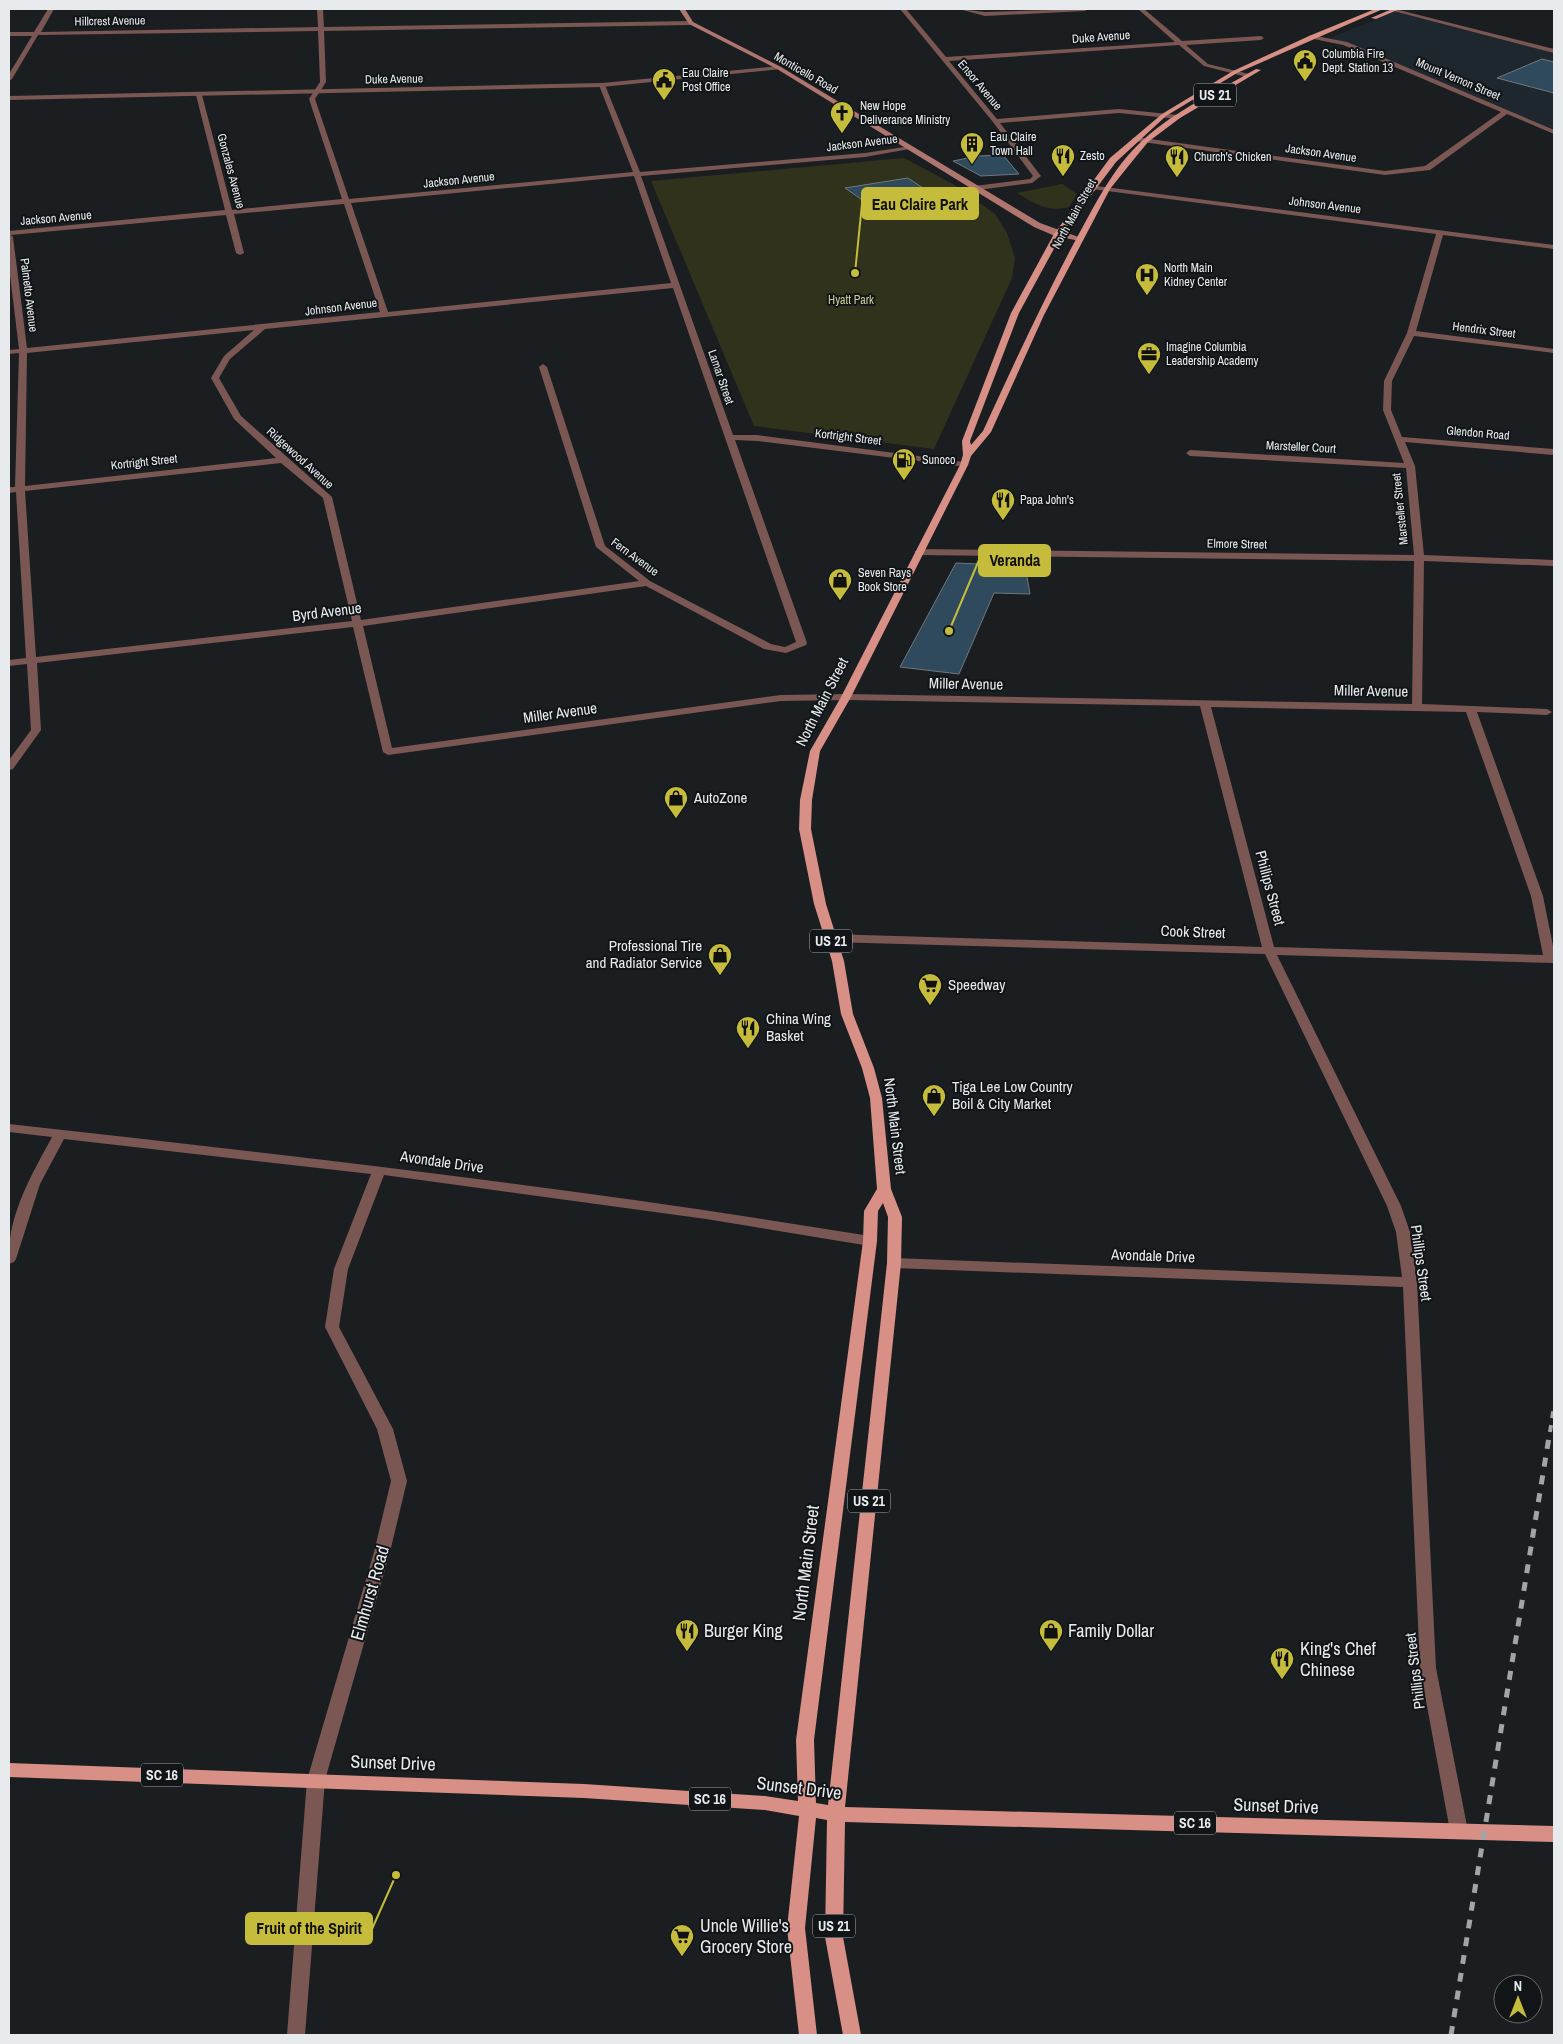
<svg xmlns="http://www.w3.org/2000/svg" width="1563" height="2044" font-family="'Archivo Narrow',sans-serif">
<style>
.built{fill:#1e272e}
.green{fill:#31321b}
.building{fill:#304a5d;stroke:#72777b}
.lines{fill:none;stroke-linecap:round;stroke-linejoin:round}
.minor{fill:#7a5752;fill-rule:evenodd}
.tertiary{fill:#7a5752;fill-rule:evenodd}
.secondary{fill:#ae766f;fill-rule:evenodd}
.primary{fill:#d78f86;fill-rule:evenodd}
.rail-far1{stroke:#a1a5a8;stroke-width:4;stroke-dasharray:7 7;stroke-linecap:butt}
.rail{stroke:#a1a5a8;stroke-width:5;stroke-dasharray:9 9;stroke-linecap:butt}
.labels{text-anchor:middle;stroke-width:4;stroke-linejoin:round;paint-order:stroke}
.far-street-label{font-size:12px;fill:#e8ebee;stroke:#111518}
.far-poi-label{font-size:12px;fill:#e8ebee;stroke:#111518;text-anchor:start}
.far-park-label{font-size:12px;fill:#cbd097;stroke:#111518}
.shield{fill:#111518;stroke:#a8abae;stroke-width:1}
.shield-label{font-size:14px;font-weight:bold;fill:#e8ebee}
.street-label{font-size:15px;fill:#e8ebee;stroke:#111518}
.poi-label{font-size:15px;fill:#e8ebee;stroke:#111518;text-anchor:start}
.near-street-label{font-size:18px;fill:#e8ebee;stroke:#111518}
.near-poi-label{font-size:18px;fill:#e8ebee;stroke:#111518;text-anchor:start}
.leader{fill:none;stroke:#c6bc3c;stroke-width:2}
.callout-dot{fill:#c6bc3c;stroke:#111518;stroke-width:2}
.callout{fill:#c6bc3c;stroke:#c6bc3c;stroke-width:2}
.callout-label{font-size:16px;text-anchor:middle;font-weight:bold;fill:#111}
</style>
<rect width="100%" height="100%" fill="#1a1e21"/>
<path class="built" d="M1396,11L1554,51V132L1330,38Z"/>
<g class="green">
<path d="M904,158L953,184L995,214L1007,233L1015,258L1012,278L934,449L754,426L651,181Z"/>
<path d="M1062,184L1077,194L1069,207C1048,213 1034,203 1017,193Z"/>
</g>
<g class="building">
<path d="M1542,59L1554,62V93L1497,78Z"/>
<path d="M1003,155L1019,174L981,176L953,161L978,156Z"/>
<path d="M908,178L935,196L874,208L845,188Z"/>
<path d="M956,563L1025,566L1030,594L994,593L959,674L900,667Z"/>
</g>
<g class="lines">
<g class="minor">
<path d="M48,9H54L41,32L318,27L317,9H323L324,27L691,21L694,23L691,25L324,31L326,82L315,99L349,199L633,172L599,85L602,83L605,85L640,172L865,153L911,146L915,148L865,157L641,176L733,435H757L964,462L967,463V467L757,441L735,440L807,643L806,645L786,653L764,649L646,586L363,626L392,748L781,695L846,694L1412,704L1414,561L919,555L914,552L919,549L1414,555L1406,468L1190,456L1186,453L1190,450L1404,463L1383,410L1384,381L1407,333L1436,234L1092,189L1088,187L1089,185L1554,245V249L1443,235L1416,331L1554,349V353L1414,336L1392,381L1391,410L1402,437L1554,449V455L1405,442L1415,466L1424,555L1554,560V566L1424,561L1422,704L1547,709L1552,712L1547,715L1477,712L1543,896L1554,951V963L1277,955L1401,1206L1410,1232L1417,1282L1436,1668L1468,1831L1465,1836L1459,1839L1453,1836L1450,1831L1420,1668L1403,1287L894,1268L889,1266L887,1263L889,1260L894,1258L1402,1277L1396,1232L1387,1206L1265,954L830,942L824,938L830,934L1262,947L1200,706L846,700L781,701L388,755L383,752L353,627L37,663L41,730L13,769L9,770V760L31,730L27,664L9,666V660L26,658L16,492L9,493V487H15L19,353L9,354V350L19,349L9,267V231L225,210L196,95L199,93L202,95L232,210L342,199L309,99L320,82L318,31L38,35L12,79L9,81V74L32,36H9V32H34ZM634,176L671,283L388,312L351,203ZM344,204L380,312L27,348L13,237L11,235L226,215L236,253L240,255L244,253L234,214ZM673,288L796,642L785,647L771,644L650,581L605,546L547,367L543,364L539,367L596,547L639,581L361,620L332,497L241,416L219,378L230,359L265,329ZM254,330L224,356L211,378L234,419L276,458L25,486L27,353ZM281,463L323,498L352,621L36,657L25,491ZM1211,707L1466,712L1531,896L1543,955L1274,947Z"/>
<path d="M900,9H906L946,57L1175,42L1138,9H1144L1182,41L1261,36L1264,38L1261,40L1186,45L1208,64L1249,74L1250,75L1247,77L1204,66L1179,45L949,61L997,119L1119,109L1178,115L1181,117L1178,119L1119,113L1000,123L1041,176L1032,183L978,190H975V186L1030,179L1033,176L993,122Z"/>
<path d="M959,9L985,12L1088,9L1085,11L985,16Z"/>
<path d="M1386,9H1395L1554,49V53Z"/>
<path d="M1311,35L1347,42L1554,130V134L1507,114L1430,170L1385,175L1135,141L1132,139L1135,137L1385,171L1425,166L1501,112L1343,45L1309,38L1308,37Z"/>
<path d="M9,1124C297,1156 584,1189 870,1236L875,1238L877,1241L875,1244L870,1246L706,1219L384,1175L348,1269L339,1327L393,1429L407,1481L390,1552L325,1780L305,2035H287L307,1780L374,1552L391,1481L377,1429L325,1327L334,1269L371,1174L64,1139L40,1184L16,1259L14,1262L9,1264C6,1218 31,1176 52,1137L9,1132Z"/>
</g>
<path class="tertiary" d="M779,66L782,68L781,69L602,87L9,100V96L602,83Z"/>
<path class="secondary" d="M679,9H685L693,22L781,67L1040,223L1084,239L1080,241L1055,236L1034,227L777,69L689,24Z"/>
<g class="primary">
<path d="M1375,9H1383L1237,73L1166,116L1116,162L1062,234L1019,313L970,441L971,445L983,431C1012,368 1041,305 1074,243C1094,207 1112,168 1143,140C1176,110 1218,91 1256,69L1261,70L1180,118L1148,142L1130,164L1110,189L1044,315L991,432L971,456L968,465L851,697L820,751L812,800L811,829L826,904L844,961L853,1014L874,1068L882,1098L891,1189L902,1217L901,1263L845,1807L1554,1826V1842L845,1822L843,1937L861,2035H843L825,1937L827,1820L816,1818L805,1928L817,2035H799L787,1928L799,1816L765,1810L584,1798L9,1777V1763L584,1784L765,1796L798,1801L796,1740L863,1241L864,1211L877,1189L870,1098L862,1068L841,1014L832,961L814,904L799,829L800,800L810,751L841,697L960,465L963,455L962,441L1011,313L1054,234L1110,158L1162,114L1233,71L1309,36ZM883,1203L888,1217L887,1263L828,1805L816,1803L814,1740L877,1241L878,1211Z"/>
<path d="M1392,9H1400L1376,19L1371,18Z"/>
</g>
<path class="rail-far1" d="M1550,1432L1554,1406"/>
<path class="rail" d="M1451,2035L1550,1431"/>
</g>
<defs>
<g id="civic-pin" transform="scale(1.25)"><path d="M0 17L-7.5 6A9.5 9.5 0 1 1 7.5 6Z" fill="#c6bc3c" stroke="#111518"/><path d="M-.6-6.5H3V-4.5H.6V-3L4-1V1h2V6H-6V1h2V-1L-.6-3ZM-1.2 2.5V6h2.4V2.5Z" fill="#111"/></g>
<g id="church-pin" transform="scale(1.25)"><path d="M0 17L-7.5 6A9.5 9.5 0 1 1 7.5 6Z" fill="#c6bc3c" stroke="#111518"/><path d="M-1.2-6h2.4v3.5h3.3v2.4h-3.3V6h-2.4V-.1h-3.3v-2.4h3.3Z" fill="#111"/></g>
<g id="building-pin" transform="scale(1.25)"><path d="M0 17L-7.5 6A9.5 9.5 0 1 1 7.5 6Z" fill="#c6bc3c" stroke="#111518"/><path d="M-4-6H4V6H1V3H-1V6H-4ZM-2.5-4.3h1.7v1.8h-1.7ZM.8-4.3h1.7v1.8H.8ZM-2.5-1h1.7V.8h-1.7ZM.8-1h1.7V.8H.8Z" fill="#111"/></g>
<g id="restaurant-pin" transform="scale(1.25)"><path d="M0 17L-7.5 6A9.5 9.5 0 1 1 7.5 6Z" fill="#c6bc3c" stroke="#111518"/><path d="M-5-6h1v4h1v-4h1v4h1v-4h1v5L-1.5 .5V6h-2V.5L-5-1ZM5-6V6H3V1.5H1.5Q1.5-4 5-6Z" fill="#111"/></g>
<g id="hospital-pin" transform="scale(1.25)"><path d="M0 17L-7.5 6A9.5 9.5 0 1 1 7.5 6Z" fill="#c6bc3c" stroke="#111518"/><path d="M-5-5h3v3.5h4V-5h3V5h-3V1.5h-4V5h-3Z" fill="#111"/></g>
<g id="office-pin" transform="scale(1.25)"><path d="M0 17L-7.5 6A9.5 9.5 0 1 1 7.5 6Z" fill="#c6bc3c" stroke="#111518"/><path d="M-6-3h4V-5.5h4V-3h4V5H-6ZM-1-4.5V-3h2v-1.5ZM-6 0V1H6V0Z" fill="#111"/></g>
<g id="fuel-pin" transform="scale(1.25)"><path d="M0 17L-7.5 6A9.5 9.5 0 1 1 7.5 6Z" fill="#c6bc3c" stroke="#111518"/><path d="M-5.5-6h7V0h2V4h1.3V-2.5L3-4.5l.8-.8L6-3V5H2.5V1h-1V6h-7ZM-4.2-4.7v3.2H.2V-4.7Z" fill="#111"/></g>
<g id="shop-pin" transform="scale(1.25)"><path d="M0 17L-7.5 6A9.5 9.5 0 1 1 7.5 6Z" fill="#c6bc3c" stroke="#111518"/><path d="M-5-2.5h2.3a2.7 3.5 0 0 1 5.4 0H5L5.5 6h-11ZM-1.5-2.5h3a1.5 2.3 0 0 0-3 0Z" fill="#111"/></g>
<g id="supermarket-pin" transform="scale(1.25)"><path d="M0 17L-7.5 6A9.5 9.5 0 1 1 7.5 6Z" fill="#c6bc3c" stroke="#111518"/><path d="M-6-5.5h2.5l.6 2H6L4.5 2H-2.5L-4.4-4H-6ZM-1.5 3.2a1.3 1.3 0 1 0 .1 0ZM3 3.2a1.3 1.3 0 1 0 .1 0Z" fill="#111"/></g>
</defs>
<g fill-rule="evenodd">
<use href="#civic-pin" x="1305" y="61"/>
<use href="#civic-pin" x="664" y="80"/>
<use href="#church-pin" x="842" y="113"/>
<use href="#building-pin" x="972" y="144"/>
<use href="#restaurant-pin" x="1063" y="156"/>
<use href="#restaurant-pin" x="1177" y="157"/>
<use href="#hospital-pin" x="1147" y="275"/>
<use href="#office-pin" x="1149" y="354"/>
<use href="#fuel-pin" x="904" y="460"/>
<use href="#restaurant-pin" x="1003" y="500"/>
<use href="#shop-pin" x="840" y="580"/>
<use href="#shop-pin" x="676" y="798"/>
<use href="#shop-pin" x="720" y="955"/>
<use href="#supermarket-pin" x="930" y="985"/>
<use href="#restaurant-pin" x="748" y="1028"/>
<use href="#shop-pin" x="934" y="1096"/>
<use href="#restaurant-pin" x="687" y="1631"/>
<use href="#shop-pin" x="1051" y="1631"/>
<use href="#restaurant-pin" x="1282" y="1659"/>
<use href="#supermarket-pin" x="682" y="1936"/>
</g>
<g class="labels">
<g class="far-street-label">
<text transform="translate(110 21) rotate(-1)" y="4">Hillcrest Avenue</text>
<text transform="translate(1101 37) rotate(-4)" y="4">Duke Avenue</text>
<text transform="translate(806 73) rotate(30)" y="4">Monticello Road</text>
<text transform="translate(394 79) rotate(-1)" y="4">Duke Avenue</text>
<text transform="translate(1458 79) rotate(23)" y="4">Mount Vernon Street</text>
<text transform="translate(980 85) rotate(50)" y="4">Ensor Avenue</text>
<text transform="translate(862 143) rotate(-7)" y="4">Jackson Avenue</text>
<text transform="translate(1321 153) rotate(8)" y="4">Jackson Avenue</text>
<text transform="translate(231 171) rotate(75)" y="4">Gonzales Avenue</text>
<text transform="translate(459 180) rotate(-6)" y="4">Jackson Avenue</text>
<text transform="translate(1325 205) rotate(7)" y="4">Johnson Avenue</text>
<text transform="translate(1074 214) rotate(-61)" y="4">North Main Street</text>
<text transform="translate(56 218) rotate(-5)" y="4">Jackson Avenue</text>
<text transform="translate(29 295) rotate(83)" y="4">Palmetto Avenue</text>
<text transform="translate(341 307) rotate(-7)" y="4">Johnson Avenue</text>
<text transform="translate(1484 330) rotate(7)" y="4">Hendrix Street</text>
<text transform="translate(721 377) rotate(71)" y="4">Lamar Street</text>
<text transform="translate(1478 433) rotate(5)" y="4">Glendon Road</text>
<text transform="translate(848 437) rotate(7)" y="4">Kortright Street</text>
<text transform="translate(1301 447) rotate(3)" y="4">Marsteller Court</text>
<text transform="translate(300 458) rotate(42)" y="4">Ridgewood Avenue</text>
<text transform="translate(144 462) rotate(-6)" y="4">Kortright Street</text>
<text transform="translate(1400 509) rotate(-96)" y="4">Marsteller Street</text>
<text transform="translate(1237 544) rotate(1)" y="4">Elmore Street</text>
<text transform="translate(635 557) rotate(36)" y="4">Fern Avenue</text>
</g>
<g class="far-poi-label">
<text x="1322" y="58">Columbia Fire<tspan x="1322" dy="14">Dept. Station 13</tspan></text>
<text x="682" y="77">Eau Claire<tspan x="682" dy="14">Post Office</tspan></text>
<text x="860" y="110">New Hope<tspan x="860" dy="14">Deliverance Ministry</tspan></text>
<text x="990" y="141">Eau Claire<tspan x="990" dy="14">Town Hall</tspan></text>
<text x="1080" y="160">Zesto</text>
<text x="1194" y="161">Church's Chicken</text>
<text x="1164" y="272">North Main<tspan x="1164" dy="14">Kidney Center</tspan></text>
<text x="1166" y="351">Imagine Columbia<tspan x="1166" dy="14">Leadership Academy</tspan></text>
<text x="922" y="464">Sunoco</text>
<text x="1020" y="504">Papa John's</text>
<text x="858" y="577">Seven Rays<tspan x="858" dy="14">Book Store</tspan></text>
</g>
<g class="far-park-label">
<text x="851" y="304">Hyatt Park</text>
</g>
<g class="shield">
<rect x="1194" y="83.5" width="42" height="23" rx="4"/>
<rect x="810" y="929.5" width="42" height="23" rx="4"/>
<rect x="848" y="1489.5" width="42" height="23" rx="4"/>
<rect x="141" y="1763.5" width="42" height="23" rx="4"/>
<rect x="689" y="1787.5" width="42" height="23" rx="4"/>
<rect x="1174" y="1811.5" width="42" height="23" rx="4"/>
<rect x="813" y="1914.5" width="42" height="23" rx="4"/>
</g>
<g class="shield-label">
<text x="1215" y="100">US 21</text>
<text x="831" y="946">US 21</text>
<text x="869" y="1506">US 21</text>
<text x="162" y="1780">SC 16</text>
<text x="710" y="1804">SC 16</text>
<text x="1195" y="1828">SC 16</text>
<text x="834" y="1931">US 21</text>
</g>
<g class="street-label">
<text transform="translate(327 612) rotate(-7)" y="5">Byrd Avenue</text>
<text transform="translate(966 684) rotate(1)" y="5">Miller Avenue</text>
<text transform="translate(1371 691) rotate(1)" y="5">Miller Avenue</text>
<text transform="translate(822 702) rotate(-63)" y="5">North Main Street</text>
<text transform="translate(560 713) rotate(-8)" y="5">Miller Avenue</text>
<text transform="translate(1270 888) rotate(75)" y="5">Phillips Street</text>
<text transform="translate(1193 932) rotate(2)" y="5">Cook Street</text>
<text transform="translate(895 1126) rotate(83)" y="5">North Main Street</text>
<text transform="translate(442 1162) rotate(8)" y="5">Avondale Drive</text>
<text transform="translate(1153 1256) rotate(2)" y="5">Avondale Drive</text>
<text transform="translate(1421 1263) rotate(82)" y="5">Phillips Street</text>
<text transform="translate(1415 1671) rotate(-97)" y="5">Phillips Street</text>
</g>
<g class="poi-label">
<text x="694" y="803">AutoZone</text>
<text x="702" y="951" text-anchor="end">Professional Tire<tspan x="702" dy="17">and Radiator Service</tspan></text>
<text x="948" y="990">Speedway</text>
<text x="766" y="1024">China Wing<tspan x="766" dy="17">Basket</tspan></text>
<text x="952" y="1092">Tiga Lee Low Country<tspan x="952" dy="17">Boil &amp; City Market</tspan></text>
</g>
<g class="near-street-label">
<text transform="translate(806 1563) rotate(-83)" y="6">North Main Street</text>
<text transform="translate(370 1593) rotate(-74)" y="6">Elmhurst Road</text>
<text transform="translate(393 1763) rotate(2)" y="6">Sunset Drive</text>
<text transform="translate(799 1788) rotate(7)" y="6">Sunset Drive</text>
<text transform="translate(1276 1806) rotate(2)" y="6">Sunset Drive</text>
</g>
<g class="near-poi-label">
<text x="704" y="1637">Burger King</text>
<text x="1068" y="1637">Family Dollar</text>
<text x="1300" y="1655">King's Chef<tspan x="1300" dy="21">Chinese</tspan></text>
<text x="700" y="1932">Uncle Willie's<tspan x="700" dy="21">Grocery Store</tspan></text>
</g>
</g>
<path class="leader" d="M855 273L862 204M949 631L979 560M396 1875L372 1929"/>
<g class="callout-dot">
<circle cx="855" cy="273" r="5"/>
<circle cx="949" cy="631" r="5"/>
<circle cx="396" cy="1875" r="5"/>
</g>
<g class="callout">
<rect x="862" y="188" width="116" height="31" rx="5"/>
<rect x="979" y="545" width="71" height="31" rx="5"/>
<rect x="246" y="1913" width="126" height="31" rx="5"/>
</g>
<g class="callout-label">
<text x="920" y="210">Eau Claire Park</text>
<text x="1015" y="566">Veranda</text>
<text x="309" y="1934">Fruit of the Spirit</text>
</g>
<rect width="1563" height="2044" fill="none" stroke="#e8ebee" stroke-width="20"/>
<g transform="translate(1518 1999)"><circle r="24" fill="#111518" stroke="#676b6e"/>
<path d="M0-4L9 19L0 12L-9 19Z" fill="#c6bc3c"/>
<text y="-8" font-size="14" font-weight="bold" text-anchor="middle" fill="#e8ebee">N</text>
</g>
</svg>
